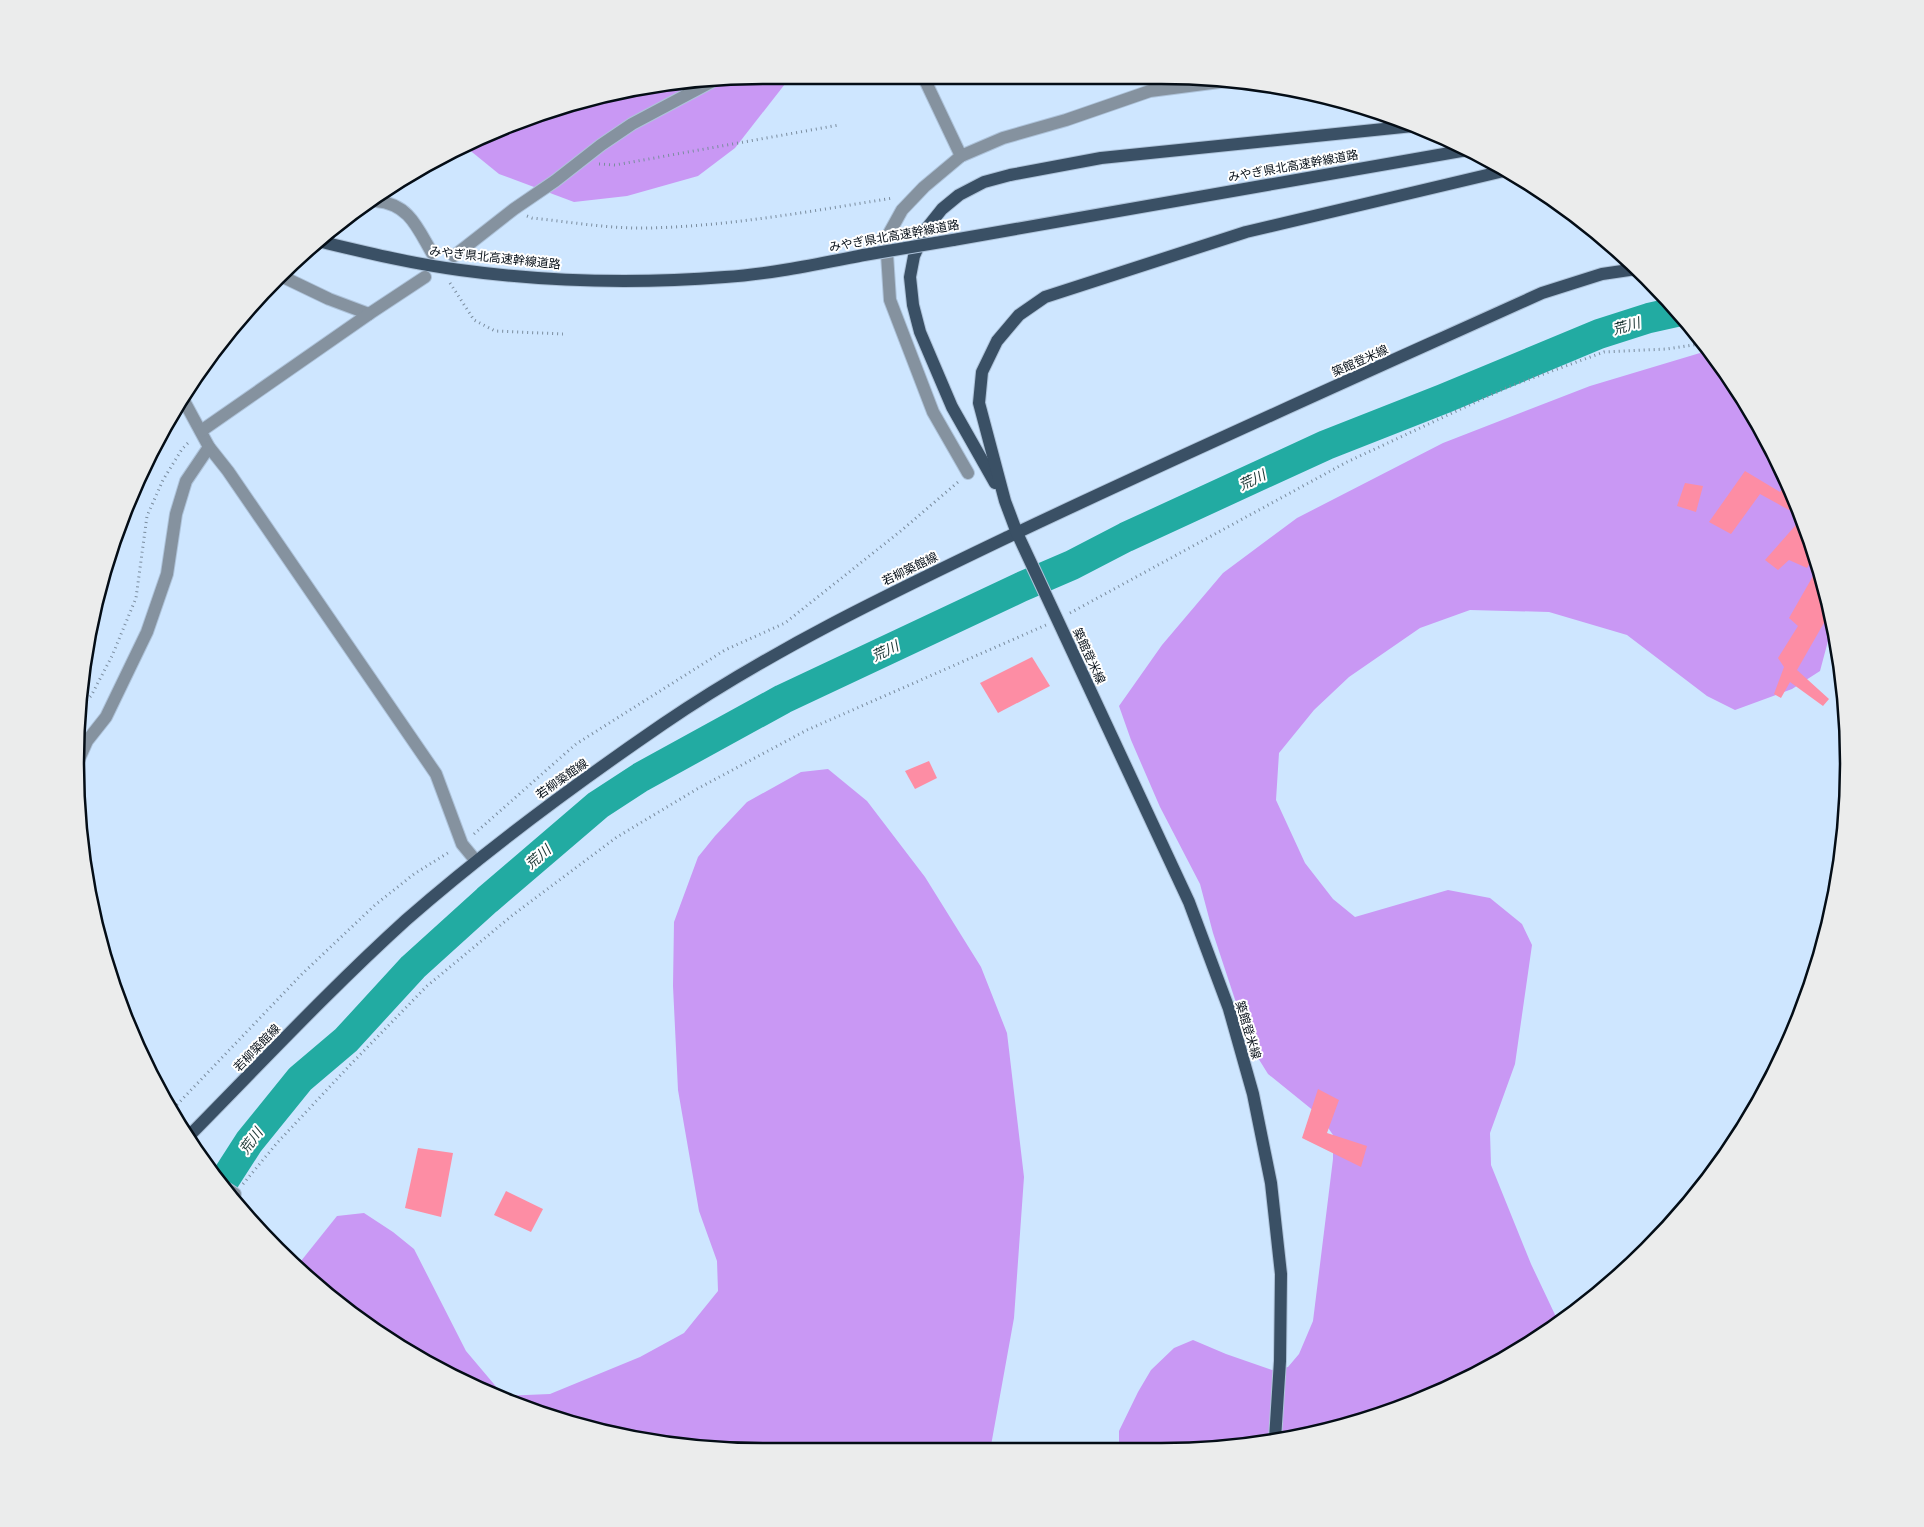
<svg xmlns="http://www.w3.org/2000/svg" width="1924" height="1527" font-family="'Titillium Web','Noto Sans JP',sans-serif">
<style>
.forest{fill:#c998f4}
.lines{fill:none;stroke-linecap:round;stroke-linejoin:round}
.river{stroke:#22aba2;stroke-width:30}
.building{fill:#fd8da4}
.minor-casing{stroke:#aec3da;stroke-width:14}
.major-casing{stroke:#aec3da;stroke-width:14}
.path{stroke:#7a8c9e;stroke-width:3;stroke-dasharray:1 4;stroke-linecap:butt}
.minor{stroke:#85929f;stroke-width:12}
.major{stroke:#3a5065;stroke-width:12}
.major-bridge-casing{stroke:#aec3da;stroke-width:14;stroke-linecap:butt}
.major-bridge{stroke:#3a5065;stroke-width:12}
.labels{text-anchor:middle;stroke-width:4;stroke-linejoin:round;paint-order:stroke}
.street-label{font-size:12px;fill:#040d16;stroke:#fff}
.water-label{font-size:14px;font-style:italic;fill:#1a3533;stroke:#fff}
.rim{fill:none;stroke:#040d16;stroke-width:2.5}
</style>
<rect width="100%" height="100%" fill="#cee6ff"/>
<g class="forest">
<path d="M763,75H792L735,148L698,176L627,196L574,202L499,174L467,148L586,98Z"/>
<path d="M1710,350L1757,420L1813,542L1832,626L1820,671L1792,689L1735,710L1707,696L1627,635L1549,612L1470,610L1420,628L1349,677L1314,710L1279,753L1276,800L1305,863L1333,899L1355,917L1448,890L1490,898L1522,924L1532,945L1515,1064L1490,1133L1491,1165L1531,1264L1558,1321L1504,1360L1339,1428L1206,1451H1119V1431L1138,1392L1151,1370L1174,1348L1193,1340L1226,1354L1272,1370L1288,1367L1299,1354L1313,1321L1333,1159V1135L1320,1116L1268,1074L1250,1045L1213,933L1200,884L1160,807L1131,740L1119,706L1162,645L1223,573L1297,518L1443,443L1590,386Z"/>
<path d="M828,769L867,801L925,877L981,967L1007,1033L1024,1177L1014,1318L990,1451L763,1452L629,1439L500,1399L345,1310L297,1266L337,1216L364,1213L393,1232L414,1249L466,1351L504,1396L550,1394L640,1357L684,1333L718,1291L717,1261L699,1211L678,1090L673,986L674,922L698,857L715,836L747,802L801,772Z"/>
</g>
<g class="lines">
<path class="river" d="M222,1184L249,1142L300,1079L346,1040L413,967L487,900L598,805L641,777L783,699L1021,587L1072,565L1126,537L1326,445L1443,399L1599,334L1649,318L1676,312"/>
</g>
<g class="building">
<path d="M1745,471L1780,492L1786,484L1800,516L1760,494L1731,534L1709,522Z"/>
<path d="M1685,483L1703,486L1696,512L1677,506Z"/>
<path d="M1802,518L1813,542L1815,555L1807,568L1789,560L1778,570L1765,560Z"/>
<path d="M1813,576L1822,582L1829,614L1797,670L1829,699L1823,706L1790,682L1781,698L1774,694L1784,667L1778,658L1798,626L1789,618Z"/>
<path d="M1032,657L1050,686L998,713L980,683Z"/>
<path d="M929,761L937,778L915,789L905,771Z"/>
<path d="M1318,1089L1339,1100L1327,1133L1367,1146L1361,1167L1302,1138Z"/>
<path d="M418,1148L453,1153L441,1217L405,1208Z"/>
<path d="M506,1191L543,1209L531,1232L494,1215Z"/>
</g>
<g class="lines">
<g class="minor-casing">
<g id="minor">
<path d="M923,76L961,156"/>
<path d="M376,201C409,204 417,227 432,253"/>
<path d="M454,256L514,209L555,181L601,145L632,124L711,82"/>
<path d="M279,275L329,299L369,314"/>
<path d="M183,399L209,447L228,471L436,774L462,844L476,861"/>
<path d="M201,431L369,314L425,277"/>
<path d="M968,473L933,412L890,300L886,239L902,210L924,187L961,156L1003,138L1066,120L1150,91L1227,81"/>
<path d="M75,764L79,759L87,741L106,717L147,632L167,574L176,514L186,481L209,447"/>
<path d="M224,1187L235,1194"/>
</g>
</g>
<g class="major-casing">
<g id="major">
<path d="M953,240L1467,150"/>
<path d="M322,242C368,253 413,264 460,270C548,282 637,284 725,277C771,274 818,264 864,255"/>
<path d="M995,483L952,407L920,332L913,305L910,277L914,256L926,229L942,209L959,195L984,182L1010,175L1101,158L1413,126"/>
<path d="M188,1137C260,1064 330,989 406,920C487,849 574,785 663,724C773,649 893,592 1012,535C1187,452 1365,373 1542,293L1602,274L1636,269"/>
<path d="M1275,1439L1280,1361L1281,1274L1271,1183L1253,1094L1229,1009L1189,902L1017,533L1005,501L979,403L982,372L997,341L1019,315L1045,297L1246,232L1508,170"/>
</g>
</g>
<g class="path">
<path d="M599,164L615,165L839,125"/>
<path d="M527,216L532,218C571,222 610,229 649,228C731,226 812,211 893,198"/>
<path d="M450,283L474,320L495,331L563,334"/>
<path d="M1070,613L1347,462L1508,387L1604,352L1667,349L1706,343"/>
<path d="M83,704L91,696L112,656L136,598L147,516L163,480L182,449L190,441"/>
<path d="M474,834L576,744L725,650L785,623L902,530L958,482"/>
<path d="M170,1112L302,974L375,905L414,874L451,851"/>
<path d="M243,1184L277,1143L351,1064L427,986L514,914L617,837L697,789L807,730L1046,625"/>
</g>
<use href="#minor" class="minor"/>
<use href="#major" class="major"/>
<g class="major-bridge-casing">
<path id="major-bridge" d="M864,255L953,240"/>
</g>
<use href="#major-bridge" class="major-bridge"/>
</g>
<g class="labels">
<g class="street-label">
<text transform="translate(1293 166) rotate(-10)" y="4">みやぎ県北高速幹線道路</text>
<text transform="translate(894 236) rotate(-10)" y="4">みやぎ県北高速幹線道路</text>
<text transform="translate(495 258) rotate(6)" y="4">みやぎ県北高速幹線道路</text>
<text transform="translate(1360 361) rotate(-24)" y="4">築館登米線</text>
<text transform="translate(910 569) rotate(-26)" y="4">若柳築館線</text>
<text transform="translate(1089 656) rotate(65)" y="4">築館登米線</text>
<text transform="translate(562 779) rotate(-35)" y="4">若柳築館線</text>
<text transform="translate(1248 1030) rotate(73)" y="4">築館登米線</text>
<text transform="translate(257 1048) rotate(-46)" y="4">若柳築館線</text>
</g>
<g class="water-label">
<text transform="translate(1626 326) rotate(-16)" y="5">荒川</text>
<text transform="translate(1252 480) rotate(-25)" y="5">荒川</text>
<text transform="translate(885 651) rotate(-25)" y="5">荒川</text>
<text transform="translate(538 857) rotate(-41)" y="5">荒川</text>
<text transform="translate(251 1141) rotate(-54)" y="5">荒川</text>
</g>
</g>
<path d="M0 0H1924V1527H0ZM763 84H1161A679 679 0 0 1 1840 763V764A679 679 0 0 1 1161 1443H763A679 679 0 0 1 84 764V763A679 679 0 0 1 763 84Z" fill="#ebecec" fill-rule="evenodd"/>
<path class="rim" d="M763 84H1161A679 679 0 0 1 1840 763V764A679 679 0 0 1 1161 1443H763A679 679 0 0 1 84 764V763A679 679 0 0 1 763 84Z"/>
</svg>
